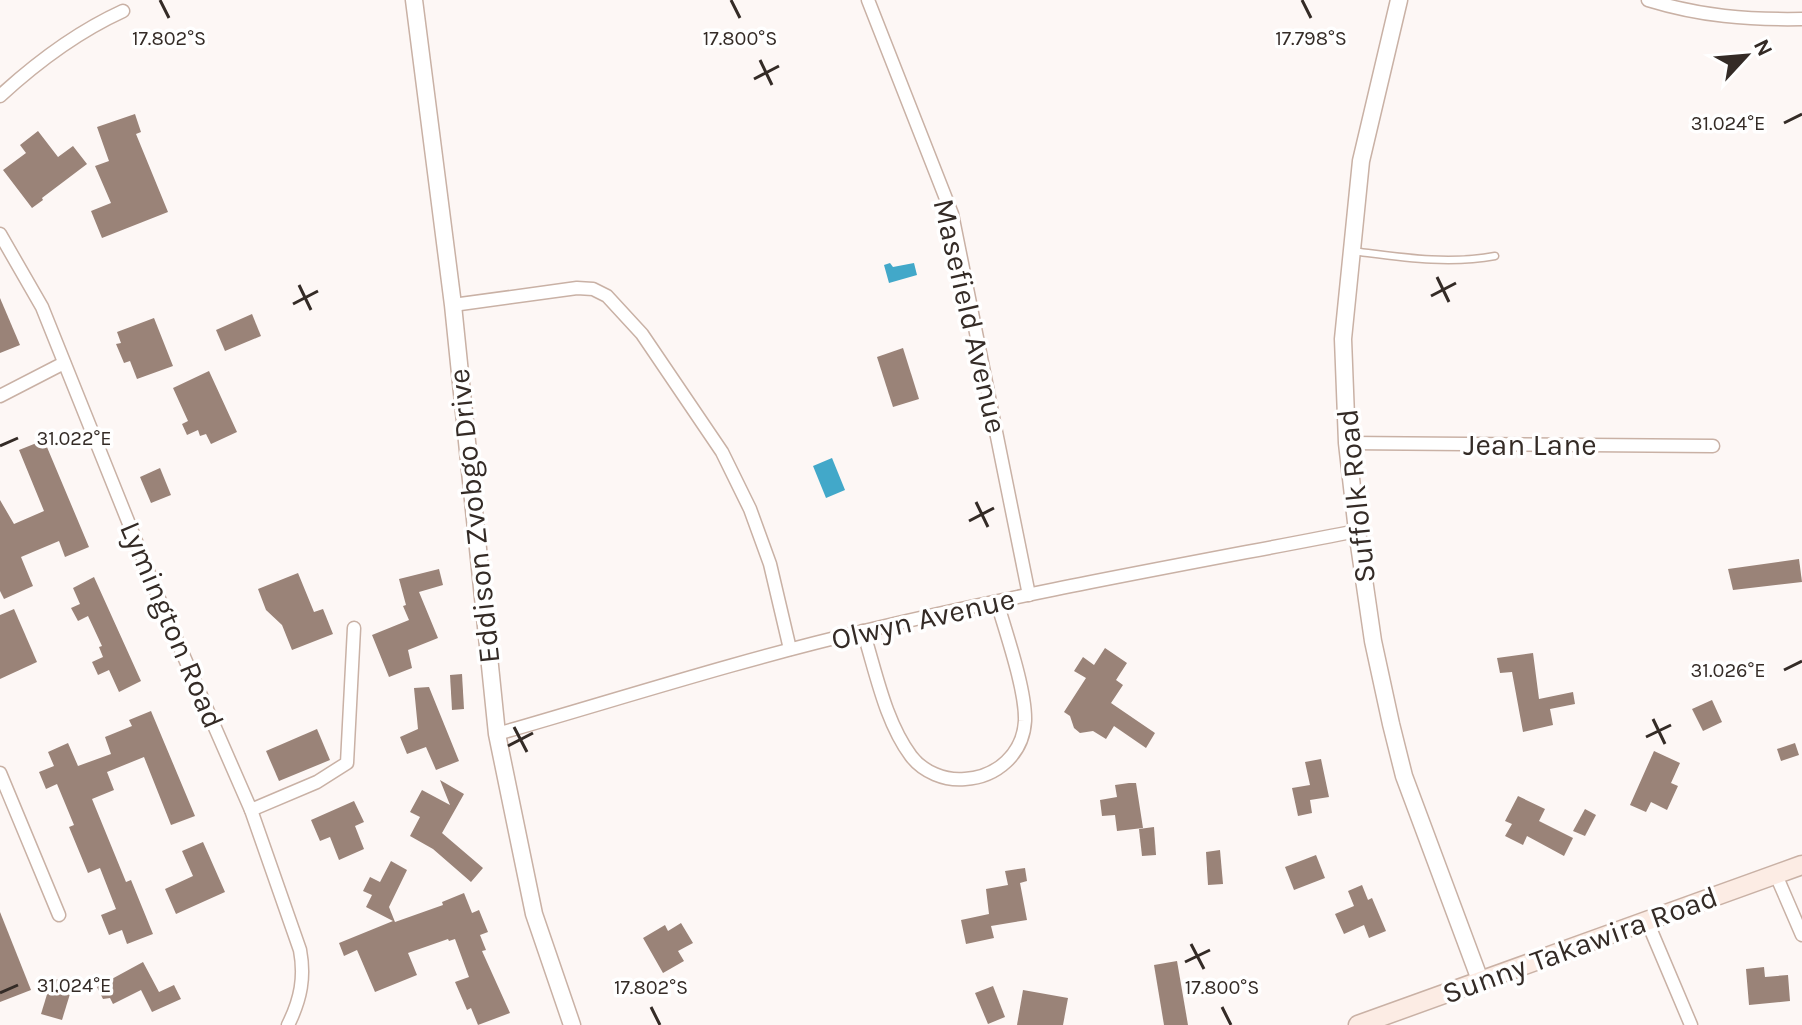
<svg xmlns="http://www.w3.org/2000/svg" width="1802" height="1025" font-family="Karla,sans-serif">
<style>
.water{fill:#42a8c9}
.building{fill:#9a8378}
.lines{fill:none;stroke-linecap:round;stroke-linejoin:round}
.service-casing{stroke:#c9b1a5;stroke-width:9}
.minor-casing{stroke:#c9b1a5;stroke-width:15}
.tertiary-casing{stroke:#c9b1a5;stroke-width:19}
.secondary-casing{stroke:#c9b1a5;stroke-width:21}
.service{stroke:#fff;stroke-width:6}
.minor{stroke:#fff;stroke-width:12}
.tertiary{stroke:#fff;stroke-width:16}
.secondary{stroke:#fcece4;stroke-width:18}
.ticks{fill:none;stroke:#342b26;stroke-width:3}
.labels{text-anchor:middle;stroke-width:7;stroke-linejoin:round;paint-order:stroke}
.street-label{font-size:30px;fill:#342b26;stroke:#fff}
.ticks-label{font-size:20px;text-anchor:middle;fill:#342b26;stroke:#fff;stroke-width:7;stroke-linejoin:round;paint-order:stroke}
</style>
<rect width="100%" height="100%" fill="#fdf7f5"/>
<g class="water">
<path d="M890,263L893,267L914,263L917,275L889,283L884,265Z"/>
<path d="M832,458L845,490L826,498L813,466Z"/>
</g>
<g class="building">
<path d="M135,114L141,132L136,134L168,212L102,238L91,211L111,203L95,166L109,161L97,127Z"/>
<path d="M38,131L58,157L73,146L87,164L42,198L43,200L32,208L3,170L26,153L20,145Z"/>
<path d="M0,298L20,345L0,353Z"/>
<path d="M252,314L261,336L225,351L216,330Z"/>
<path d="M154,318L173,366L137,379L130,361L124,363L116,344L121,343L117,332Z"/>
<path d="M903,348L919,399L893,407L877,357Z"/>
<path d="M209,371L237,432L211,444L206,434L200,436L198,430L187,435L182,424L188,421L173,388Z"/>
<path d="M44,440L89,547L65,557L59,541L21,557L33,586L4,599L0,591V500L14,524L44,511L19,450Z"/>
<path d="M160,468L171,495L151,503L140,477Z"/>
<path d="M1799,559L1802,582L1733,590L1728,569Z"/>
<path d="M439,569L443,585L419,592L438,638L408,650L412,668L389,677L372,635L409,620L403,606L406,605L399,579Z"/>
<path d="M298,573L314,612L323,609L333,634L292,650L282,625L266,610L258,589Z"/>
<path d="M94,577L141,681L119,692L109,670L98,675L92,662L103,657L99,647L102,646L88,616L78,621L71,608L80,604L73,588Z"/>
<path d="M14,609L37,662L0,679V615Z"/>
<path d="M1105,648L1127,663L1116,680L1123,685L1111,703L1155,733L1146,748L1114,726L1106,739L1093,731L1080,733L1074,728L1070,716L1064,712L1086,678L1074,671L1083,657L1094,665Z"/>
<path d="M1533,653L1539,699L1573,692L1575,704L1550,709L1553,725L1523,732L1512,672L1500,673L1497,658Z"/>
<path d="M462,674L464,709L452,710L450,675Z"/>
<path d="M429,687L459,761L436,770L426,747L407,754L400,737L418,729L414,688Z"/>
<path d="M1712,700L1722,722L1703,731L1692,709Z"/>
<path d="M151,711L195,816L171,825L144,757L107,772L114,790L92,799L126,882L131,880L153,934L127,944L122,930L109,935L101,915L116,909L100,868L88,873L69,827L74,825L57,784L46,789L39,772L54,766L48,752L68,743L78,766L111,754L105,737L132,726L129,720Z"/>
<path d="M317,729L330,760L279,781L266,751Z"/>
<path d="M1795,743L1799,755L1781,761L1777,749Z"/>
<path d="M1654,751L1680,763L1671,783L1678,786L1667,810L1651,802L1646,812L1630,805Z"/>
<path d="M1321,759L1329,797L1310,800L1312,813L1298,816L1292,788L1310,785L1305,762Z"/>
<path d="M440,780L464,794L442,833L483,868L471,882L433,849L410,836L420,817L410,812L422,790L450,805Z"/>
<path d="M1129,783H1136L1143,828L1117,831L1115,815L1102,816L1100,800L1117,797L1115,785Z"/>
<path d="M1518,796L1545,809L1539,821L1573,838L1564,856L1527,836L1523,845L1505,836L1512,824L1505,821Z"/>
<path d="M354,801L364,822L355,826L364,849L339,860L330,837L320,841L311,820Z"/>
<path d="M1585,809L1596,815L1585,836L1573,831Z"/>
<path d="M1154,827L1156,855L1142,856L1139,829Z"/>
<path d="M203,842L225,892L176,914L165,889L193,876L182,851Z"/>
<path d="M1220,850L1223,884L1208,885L1206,852Z"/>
<path d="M1316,855L1325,878L1294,890L1285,867Z"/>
<path d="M391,861L407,870L389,907L395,922L443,905L442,902L464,893L472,913L479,910L488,932L480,935L486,950L482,951L510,1013L478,1025L471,1008L467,1010L455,982L469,977L455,939L449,941L448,939L408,953L417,975L375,992L357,950L344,956L339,943L393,921L366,907L372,895L363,891L370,877L380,882Z"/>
<path d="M1025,868L1027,881L1020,883L1027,920L991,926L994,938L966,944L961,920L989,914L986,889L1008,885L1005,871Z"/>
<path d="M1362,885L1368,900L1372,898L1386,931L1369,938L1364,925L1344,934L1335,914L1354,906L1348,891Z"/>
<path d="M0,912L31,990L0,1002Z"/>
<path d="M681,923L693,943L678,951L684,961L663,973L643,938L665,925L668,931Z"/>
<path d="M1177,961L1188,1025H1164L1154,965Z"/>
<path d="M143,962L159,992L174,985L181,999L152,1012L141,990L113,1004L110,998L103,999L97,987Z"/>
<path d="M1764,967L1765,977L1788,975L1790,1001L1749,1005L1746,969Z"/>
<path d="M52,978L73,984L62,1020L41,1014Z"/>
<path d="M993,986L1005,1017L988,1024L975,993Z"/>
<path d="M1023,990L1068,998L1063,1025H1017Z"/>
</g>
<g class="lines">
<g class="service-casing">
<path id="service" d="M1352,251C1400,257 1447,265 1495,256"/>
</g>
<g class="minor-casing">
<g id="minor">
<path d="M868,0L952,214L1029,595"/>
<path d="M1648,0C1700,16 1748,20 1802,19"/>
<path d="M0,96C37,62 77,32 123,11"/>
<path d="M0,234L42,307L164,611L251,810L300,950C305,977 301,999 288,1025"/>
<path d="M453,305L577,288L593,289L607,296L642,334L722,452L750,509L770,564L790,649"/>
<path d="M0,396L64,363"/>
<path d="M1347,443L1713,446"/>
<path d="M863,631C876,672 885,721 911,756C923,772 945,781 965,779C997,777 1023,754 1025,721C1026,690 1006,633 997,602"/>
<path d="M497,734C619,699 740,660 864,631C1027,592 1192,563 1357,531"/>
<path d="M0,773L59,915"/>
<path d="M251,810L317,782L347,763L354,628"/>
<path d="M1776,875L1802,935"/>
<path d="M1647,921L1691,1025"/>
</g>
</g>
<g class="tertiary-casing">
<g id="tertiary">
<path d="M414,0L453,305L497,734L534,914L572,1025"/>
<path d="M1399,0L1361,161L1343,339L1347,443L1357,531L1373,641L1391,724L1404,776L1480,980"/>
</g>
</g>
<g class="secondary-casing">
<path id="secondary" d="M1358,1025L1802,865"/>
</g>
<use href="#service" class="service"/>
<use href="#minor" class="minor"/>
<use href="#tertiary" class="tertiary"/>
<use href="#secondary" class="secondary"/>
</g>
<path class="ticks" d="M160,0L169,18M731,0L740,18M1302,0L1311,18M760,60L772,85M754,79L779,66M1784,123L1802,114M1437,277L1449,302M299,285L311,310M1431,296L1456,283M293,304L318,291M0,446L18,438M976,502L988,527M969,521L994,508M1784,670L1802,661M1653,719L1665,744M514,727L527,752M1646,737L1671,725M508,746L533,733M1191,944L1204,969M1185,962L1210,950M0,993L18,985M651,1007L660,1025M1222,1007L1231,1025"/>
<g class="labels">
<g class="street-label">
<text transform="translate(970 316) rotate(77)" y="10">Masefield Avenue</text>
<text x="1530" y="455">Jean Lane</text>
<text transform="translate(1356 496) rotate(-96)" y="10">Suffolk Road</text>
<text transform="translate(474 516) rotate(-96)" y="10">Eddison Zvobgo Drive</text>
<text transform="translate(923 619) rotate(-13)" y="10">Olwyn Avenue</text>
<text transform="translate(172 625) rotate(67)" y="10">Lymington Road</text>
<text transform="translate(1580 945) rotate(-20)" y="10">Sunny Takawira Road</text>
</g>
</g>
<g class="ticks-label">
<text x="169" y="45">17.802°S</text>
<text x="740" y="45">17.800°S</text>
<text x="1311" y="45">17.798°S</text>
<text x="1728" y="130">31.024°E</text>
<text x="74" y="445">31.022°E</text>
<text x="1728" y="677">31.026°E</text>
<text x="74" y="992">31.024°E</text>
<text x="651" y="994">17.802°S</text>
<text x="1222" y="994">17.800°S</text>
</g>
<g transform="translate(1746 56) rotate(64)" stroke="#ffffff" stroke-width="6" paint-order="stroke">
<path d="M0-6L14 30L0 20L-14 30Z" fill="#342b26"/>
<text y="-12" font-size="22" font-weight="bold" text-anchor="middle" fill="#342b26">N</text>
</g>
</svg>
